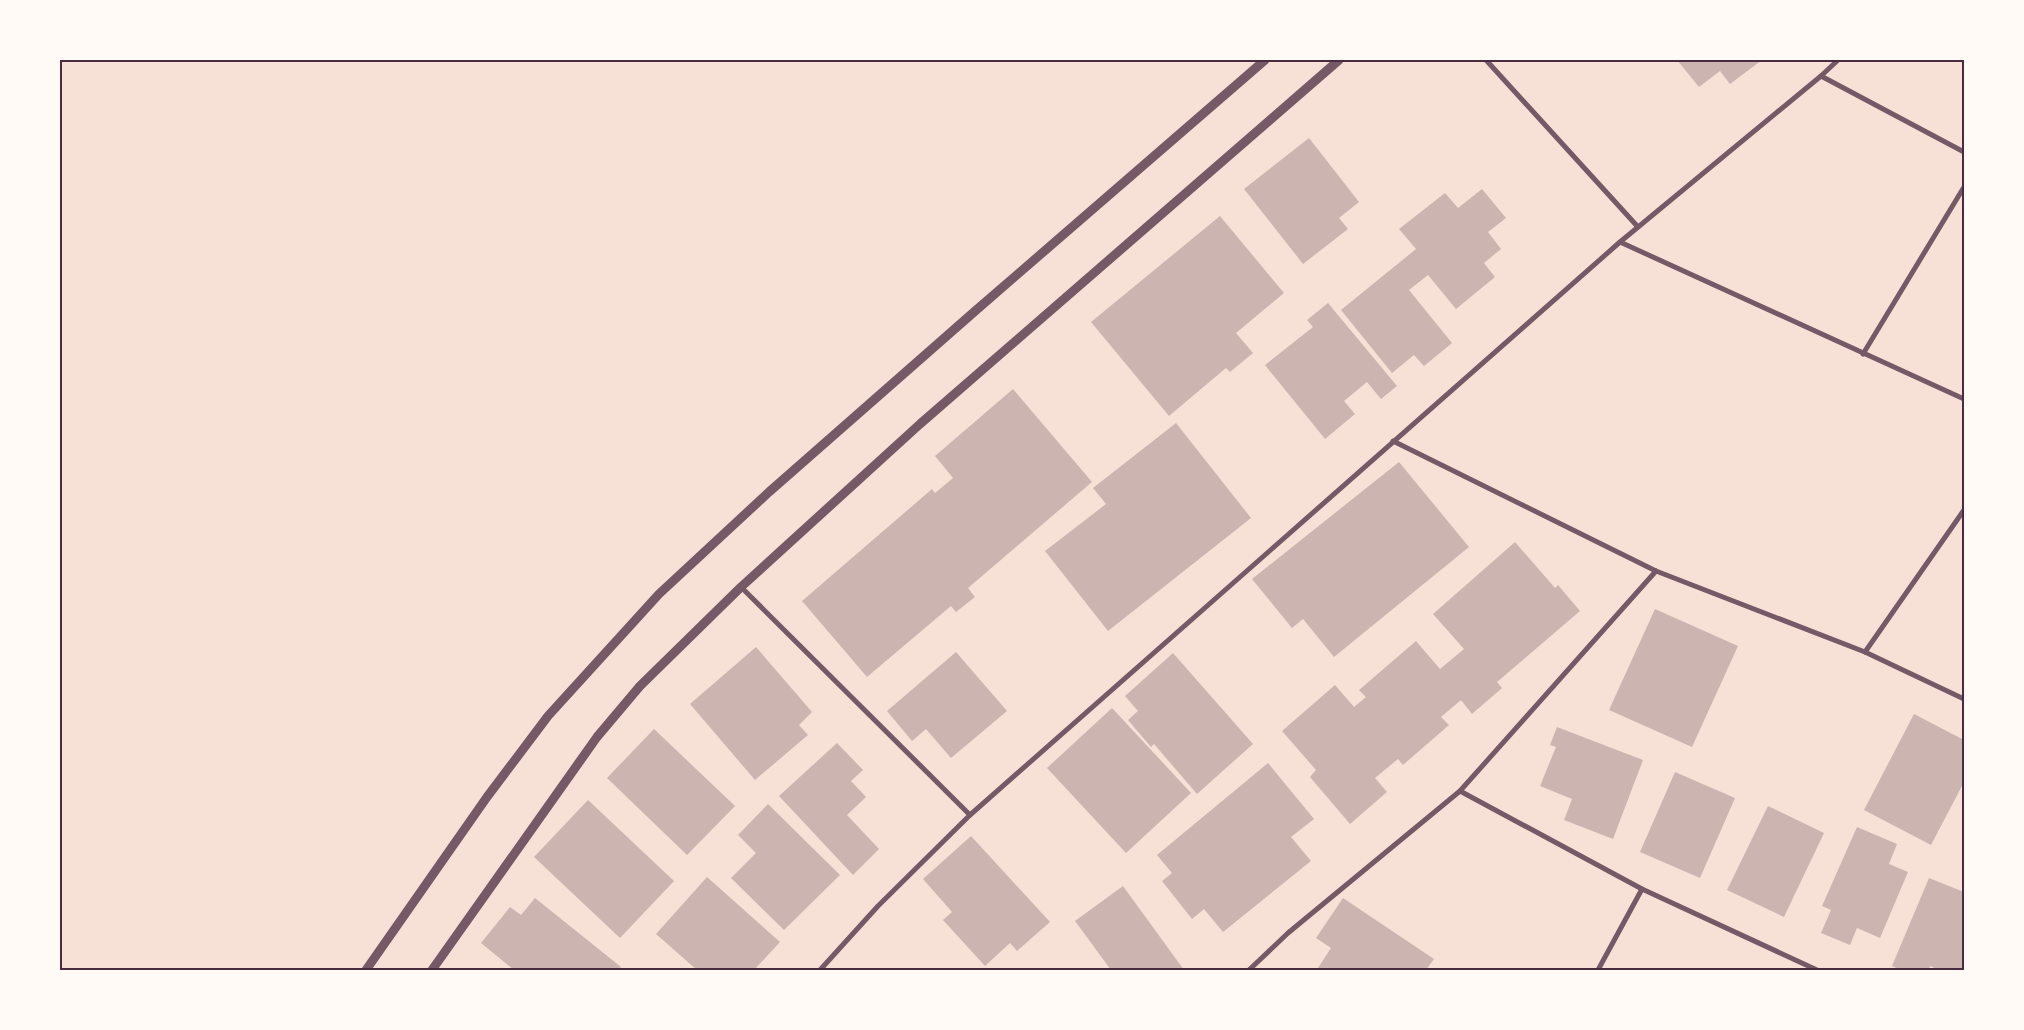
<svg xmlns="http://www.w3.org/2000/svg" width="2024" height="1030" font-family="Manrope,sans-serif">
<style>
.building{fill:#ccb4b1}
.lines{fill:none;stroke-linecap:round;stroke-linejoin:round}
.minor{stroke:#755966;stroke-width:5}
.tertiary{stroke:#755966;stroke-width:9}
.neatline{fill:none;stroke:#4a2c40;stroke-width:2}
</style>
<rect width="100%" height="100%" fill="#f7e1d7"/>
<g class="building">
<path d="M1677,60H1762L1730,84L1720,71L1699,87Z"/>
<path d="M1309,138L1359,202L1339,218L1348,229L1303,264L1244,189Z"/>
<path d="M1482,189L1506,218L1488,232L1501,249L1484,263L1495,277L1456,309L1428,275L1409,290L1452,343L1424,366L1414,355L1392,373L1341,310L1416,249L1399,229L1445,193L1458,208Z"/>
<path d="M1220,216L1284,293L1236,333L1253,353L1230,372L1226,368L1169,416L1091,322Z"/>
<path d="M1328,303L1397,386L1381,399L1367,382L1344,401L1355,414L1325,439L1265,365L1313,327L1307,320Z"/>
<path d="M1013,389L1092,482L968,588L975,597L956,612L951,606L867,677L802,601L932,489L935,493L953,478L935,456Z"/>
<path d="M1176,423L1251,518L1108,631L1045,551L1106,504L1093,488Z"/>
<path d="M1399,462L1469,547L1334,657L1303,619L1292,628L1252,579Z"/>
<path d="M1515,542L1555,588L1558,585L1580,611L1497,682L1502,688L1472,714L1461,700L1441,717L1449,725L1403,765L1398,759L1375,778L1387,792L1350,824L1310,777L1316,770L1282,731L1335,685L1354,707L1366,697L1359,690L1416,641L1440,669L1464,649L1433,614Z"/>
<path d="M1655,609L1738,646L1692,747L1609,710Z"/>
<path d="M756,647L812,712L799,725L808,735L755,780L690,704Z"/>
<path d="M956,652L1007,711L951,758L926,729L912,741L887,711Z"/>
<path d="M1173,653L1253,744L1197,794L1154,744L1151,747L1128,720L1138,711L1125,696Z"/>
<path d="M1112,708L1191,793L1126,853L1047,768Z"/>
<path d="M1914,714L1964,740V782L1931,845L1864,810Z"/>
<path d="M1557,727L1643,760L1613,839L1564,820L1572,799L1540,786L1556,747L1550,745Z"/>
<path d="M654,729L735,806L687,855L607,778Z"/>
<path d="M837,743L863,770L851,781L866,797L847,815L879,849L853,875L779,796Z"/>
<path d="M1268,763L1314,819L1291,837L1311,861L1223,932L1204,909L1192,919L1162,881L1172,873L1157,855Z"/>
<path d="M1675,772L1735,798L1700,878L1640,852Z"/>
<path d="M588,800L674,881L620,938L534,857Z"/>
<path d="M768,804L840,875L784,930L731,878L756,853L738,835Z"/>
<path d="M1768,806L1824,833L1784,917L1727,890Z"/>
<path d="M1857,827L1897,844L1889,864L1908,872L1880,938L1857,928L1850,945L1821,933L1831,910L1822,906Z"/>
<path d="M971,836L1050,922L1017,951L1010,943L985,966L943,920L952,912L923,879Z"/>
<path d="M707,877L780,942L754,970H697L656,934Z"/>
<path d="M1929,878L1964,892V970H1939L1930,966L1929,970H1901L1892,966Z"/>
<path d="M1123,886L1184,970H1111L1075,921Z"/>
<path d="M535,898L621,967L618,970H514L481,943L510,907L521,915Z"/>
<path d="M1343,898L1434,959L1426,970H1321L1318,968L1331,948L1316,938Z"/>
</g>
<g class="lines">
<g class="minor">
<path d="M1486,60L1638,227"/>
<path d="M1821,76L1964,152"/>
<path d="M1620,242L1964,399"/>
<path d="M1863,354L1964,187"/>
<path d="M1393,441L1656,571L1865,652L1964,699"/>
<path d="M741,587L970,815"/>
<path d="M1865,652L1964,510"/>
<path d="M1460,791L1642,889L1817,970"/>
<path d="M820,970L878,906L970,815L1620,242L1821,76L1838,60"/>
<path d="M1249,970L1288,933L1460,791L1656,571"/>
<path d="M1598,970L1642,889"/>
</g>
<g class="tertiary">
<path d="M366,970L487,797L548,716L659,594L769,492L974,312L1265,60"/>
<path d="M432,970L597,737L640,686L741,587L920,424L1339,60"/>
</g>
</g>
<rect width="2024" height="1030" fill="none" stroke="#fffaf5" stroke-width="122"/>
<rect x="61" y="61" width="1902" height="908" class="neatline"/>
</svg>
